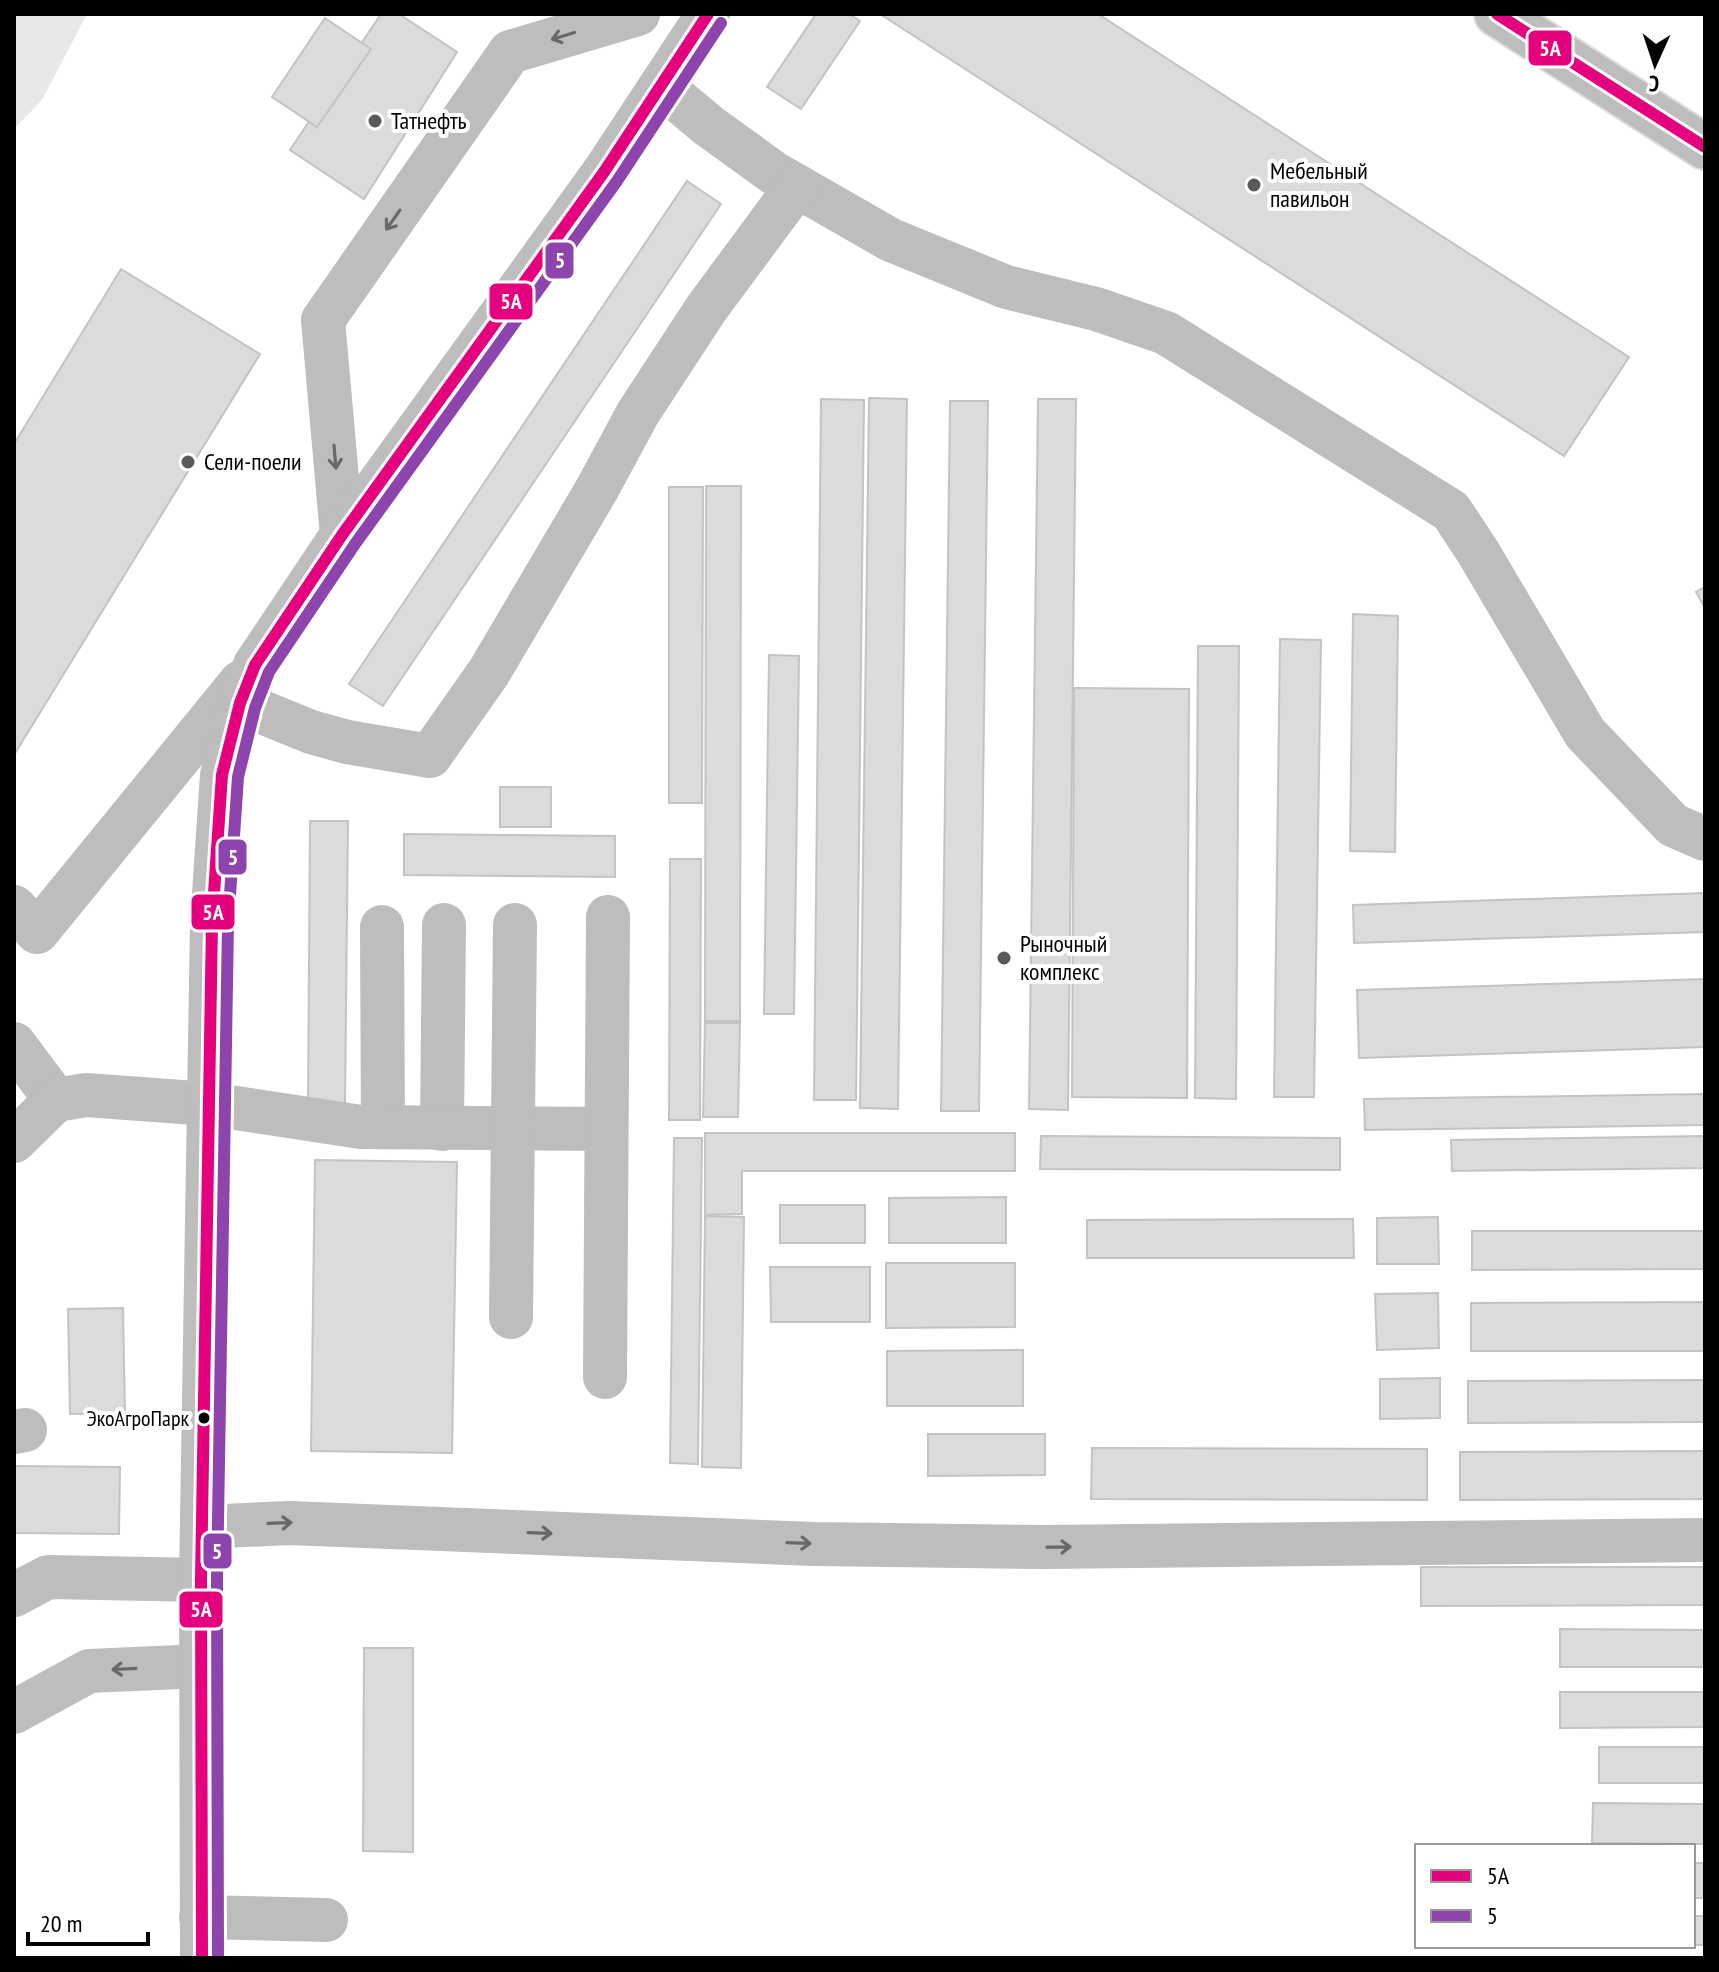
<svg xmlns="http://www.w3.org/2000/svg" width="1719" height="1972" font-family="'PT Sans Narrow',sans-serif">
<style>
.green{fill:#e8e8e8}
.building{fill:#dbdbdb;stroke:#c3c3c3;stroke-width:2}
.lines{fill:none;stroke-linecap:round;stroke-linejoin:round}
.major-casing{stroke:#dbdbdb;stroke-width:48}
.minor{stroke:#bdbdbd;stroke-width:44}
.major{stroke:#bdbdbd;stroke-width:44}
.bus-1-casing{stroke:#fff;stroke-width:18}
.bus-2-casing{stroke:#fff;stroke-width:18}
.bus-1{stroke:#e5007d;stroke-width:12}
.bus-2{stroke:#8e44ad;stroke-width:12}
.oneway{stroke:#686868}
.poi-dot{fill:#595959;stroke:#fff;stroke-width:3}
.bus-dot{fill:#000;stroke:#fff;stroke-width:3}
.labels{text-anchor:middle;stroke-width:8;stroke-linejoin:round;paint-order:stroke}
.bus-label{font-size:22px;fill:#000;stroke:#fff;text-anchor:end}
.poi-label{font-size:24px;fill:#000;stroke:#fff;text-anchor:start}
.line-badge{stroke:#fff;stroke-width:3}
.badge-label{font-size:22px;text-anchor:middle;font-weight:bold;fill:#fff}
</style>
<rect width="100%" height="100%" fill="#fff"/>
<path class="green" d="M14,14H87L42,100L14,129Z"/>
<g class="building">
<path d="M381,14H399L457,52L364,199L290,150Z"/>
<path d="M816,14H849L860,21L801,109L767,87Z"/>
<path d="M880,14H1098L1629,357L1564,456Z"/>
<path d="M325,18L371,49L317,127L272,97Z"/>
<path d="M687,181L721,204L383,706L349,684Z"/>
<path d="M121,269L260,354L14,755V444Z"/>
<path d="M869,398L907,399L898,1109L860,1108Z"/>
<path d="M821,399L864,400L856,1100H814Z"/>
<path d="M1038,399H1076L1068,1110L1029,1109Z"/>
<path d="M950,401H988L979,1111H941Z"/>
<path d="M706,486H741L740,1021H705Z"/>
<path d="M669,487H703L702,803H669Z"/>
<path d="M1705,587V608L1696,592Z"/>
<path d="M1353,614L1398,616L1395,852L1350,851Z"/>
<path d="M1280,639L1321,640L1314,1097H1274Z"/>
<path d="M1198,646H1239L1236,1099L1195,1098Z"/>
<path d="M769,655L799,656L794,1014H764Z"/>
<path d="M1074,688L1189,689L1187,1098L1072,1097Z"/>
<rect x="500" y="787" width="51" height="40"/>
<path d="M310,821H348L345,1103H308Z"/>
<path d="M404,834L615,836V877L404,875Z"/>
<path d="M670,859H701L700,1120H669Z"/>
<path d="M1705,893V932L1354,943L1353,905Z"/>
<path d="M1705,979V1047L1359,1058L1357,990Z"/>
<path d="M705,1023H740L738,1117H703Z"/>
<path d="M1705,1094V1125L1365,1130L1364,1099Z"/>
<path d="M705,1133H1015V1171H742V1214L705,1215Z"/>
<path d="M1041,1136L1340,1138V1170L1040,1169Z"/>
<path d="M1705,1136V1168L1452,1171L1451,1140Z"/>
<path d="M674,1138H702L698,1464L670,1463Z"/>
<path d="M315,1160L457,1162L452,1453L311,1451Z"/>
<path d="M1006,1197V1243H889V1198Z"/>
<rect x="780" y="1205" width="85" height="38"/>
<path d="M705,1216L744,1217L741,1468L702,1467Z"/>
<path d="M1438,1217L1439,1264H1377V1218Z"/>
<path d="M1353,1219L1354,1258H1087V1220Z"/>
<path d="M1472,1231H1705V1269L1472,1270Z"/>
<path d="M886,1263H1015V1327L886,1328Z"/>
<path d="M770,1267H870V1322H771Z"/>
<path d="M1438,1293L1439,1348L1377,1350L1375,1294Z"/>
<path d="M1705,1302V1351H1471V1303Z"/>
<path d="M123,1308L125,1413L70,1414L68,1309Z"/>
<path d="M1023,1350V1406H887V1351Z"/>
<path d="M1440,1378V1418L1380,1419V1379Z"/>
<path d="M1705,1380V1422L1468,1423V1381Z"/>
<path d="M928,1434H1045V1475L928,1476Z"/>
<path d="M1092,1448L1427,1449V1500L1091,1499Z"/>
<path d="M1705,1451V1499L1460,1500V1452Z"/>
<path d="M14,1466L120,1467L119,1534L14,1533Z"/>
<path d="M1421,1567H1705V1605L1421,1606Z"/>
<path d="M1560,1629L1705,1630V1667H1560Z"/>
<path d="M364,1648H413V1852L363,1851Z"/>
<path d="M1560,1692H1705V1727L1560,1728Z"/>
<rect x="1599" y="1747" width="106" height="36"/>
<path d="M1593,1803L1705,1804V1844L1592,1843Z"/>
<rect x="1693" y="1863" width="12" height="35"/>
<rect x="1693" y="1916" width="12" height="29"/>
</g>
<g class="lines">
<g class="major-casing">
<path id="major" d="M1497,14L1705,147"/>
</g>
<g class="minor">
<path d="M661,86L709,126L774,173L891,240L1006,287L1096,309L1166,333L1451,511L1478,552L1585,733L1673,825L1705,839"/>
<path d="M342,535L323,320L510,52L638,14"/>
<path d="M240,703L311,732L347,742L430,756L489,672L597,489L638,413L706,309L797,186"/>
<path d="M14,907L37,932L241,682"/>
<path d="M382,927L383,1127"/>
<path d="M14,1044L56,1100"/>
<path d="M442,1129L444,925"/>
<path d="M14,1141L56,1100L86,1095L209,1104L361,1127L606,1129"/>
<path d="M511,1317L515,925"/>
<path d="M605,1377L608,917"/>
<path d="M14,1432L25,1430"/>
<path d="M202,1527L289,1523L814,1544L1043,1547L1705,1540"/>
<path d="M14,1595L48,1577L201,1580"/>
<path d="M14,1712L89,1671L202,1666"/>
<path d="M201,1917L326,1920"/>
<path d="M202,1958L201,1580L212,923L222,775L240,703L255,665L342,535L604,172L708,14"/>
</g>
<use href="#major" class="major"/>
<g class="bus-1-casing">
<g id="bus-1">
<path d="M1497,14L1705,147"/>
<path d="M202,1958L201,1580L212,923L222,775L240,703L255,665L342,535L604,172L708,14"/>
</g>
</g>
<g class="bus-2-casing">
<path id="bus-2" d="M218,1958L217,1580L228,924L238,777L255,708L269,672L355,544L617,181L721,23"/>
</g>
<use href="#bus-1" class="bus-1"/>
<use href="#bus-2" class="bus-2"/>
</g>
<defs><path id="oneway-shaft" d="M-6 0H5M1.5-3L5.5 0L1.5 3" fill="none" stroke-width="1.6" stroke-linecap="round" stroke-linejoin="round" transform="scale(2)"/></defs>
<g class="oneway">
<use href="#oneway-shaft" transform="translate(563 36) rotate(163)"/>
<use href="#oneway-shaft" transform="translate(393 220) rotate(125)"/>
<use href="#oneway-shaft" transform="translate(335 457) rotate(85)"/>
<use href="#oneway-shaft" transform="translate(280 1523) rotate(-2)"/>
<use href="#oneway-shaft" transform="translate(540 1533) rotate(2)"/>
<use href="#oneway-shaft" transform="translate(799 1543) rotate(2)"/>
<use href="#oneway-shaft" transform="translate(1059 1547) rotate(-1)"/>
<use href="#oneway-shaft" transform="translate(124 1669) rotate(177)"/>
</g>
<g class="poi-dot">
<circle cx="375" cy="121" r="8"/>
<circle cx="1254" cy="185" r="8"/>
<circle cx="188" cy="462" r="8"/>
<circle cx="1004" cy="958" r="8"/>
</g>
<circle class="bus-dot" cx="204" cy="1418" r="7"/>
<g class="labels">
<g class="bus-label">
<text x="189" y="1426">ЭкоАгроПарк</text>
</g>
<g class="poi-label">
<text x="391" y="129">Татнефть</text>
<text x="1270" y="179">Мебельный<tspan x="1270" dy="28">павильон</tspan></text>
<text x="204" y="470">Сели-поели</text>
<text x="1020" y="952">Рыночный<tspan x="1020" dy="28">комплекс</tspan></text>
</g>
</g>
<g class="line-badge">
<rect x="1527" y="29" width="46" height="38" rx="8" fill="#e5007d"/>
<rect x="544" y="241" width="31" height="39" rx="8" fill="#8e44ad"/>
<rect x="488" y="282" width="46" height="39" rx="8" fill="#e5007d"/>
<rect x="217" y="838" width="31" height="38" rx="8" fill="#8e44ad"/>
<rect x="190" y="893" width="46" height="38" rx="8" fill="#e5007d"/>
<rect x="202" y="1532" width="31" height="38" rx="8" fill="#8e44ad"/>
<rect x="178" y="1590" width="46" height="39" rx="8" fill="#e5007d"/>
</g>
<g class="badge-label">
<text x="1550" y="56">5А</text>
<text x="560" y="268">5</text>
<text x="511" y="309">5А</text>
<text x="233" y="865">5</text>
<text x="213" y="920">5А</text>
<text x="217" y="1559">5</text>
<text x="201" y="1617">5А</text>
</g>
<rect width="1719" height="1972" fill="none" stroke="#000000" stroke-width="32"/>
<rect x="1415" y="1844" width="280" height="104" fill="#ffffff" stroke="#999999" stroke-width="2"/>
<rect x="1431" y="1870" width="40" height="12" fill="#e5007d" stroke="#999999" stroke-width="2"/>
<text x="1487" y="1884" font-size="24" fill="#000000">5А</text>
<rect x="1431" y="1910" width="40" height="12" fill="#8e44ad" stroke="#999999" stroke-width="2"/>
<text x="1487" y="1924" font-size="24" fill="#000000">5</text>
<g transform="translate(1655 64) rotate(183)" stroke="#ffffff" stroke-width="6" paint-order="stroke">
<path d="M0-6L14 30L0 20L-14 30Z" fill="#000000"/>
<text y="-12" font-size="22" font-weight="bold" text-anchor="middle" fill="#000000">С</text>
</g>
<path d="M28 1932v12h120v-12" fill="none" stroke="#000000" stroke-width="4"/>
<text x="40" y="1932" font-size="24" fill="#000000" stroke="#ffffff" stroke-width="6" paint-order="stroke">20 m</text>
</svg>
